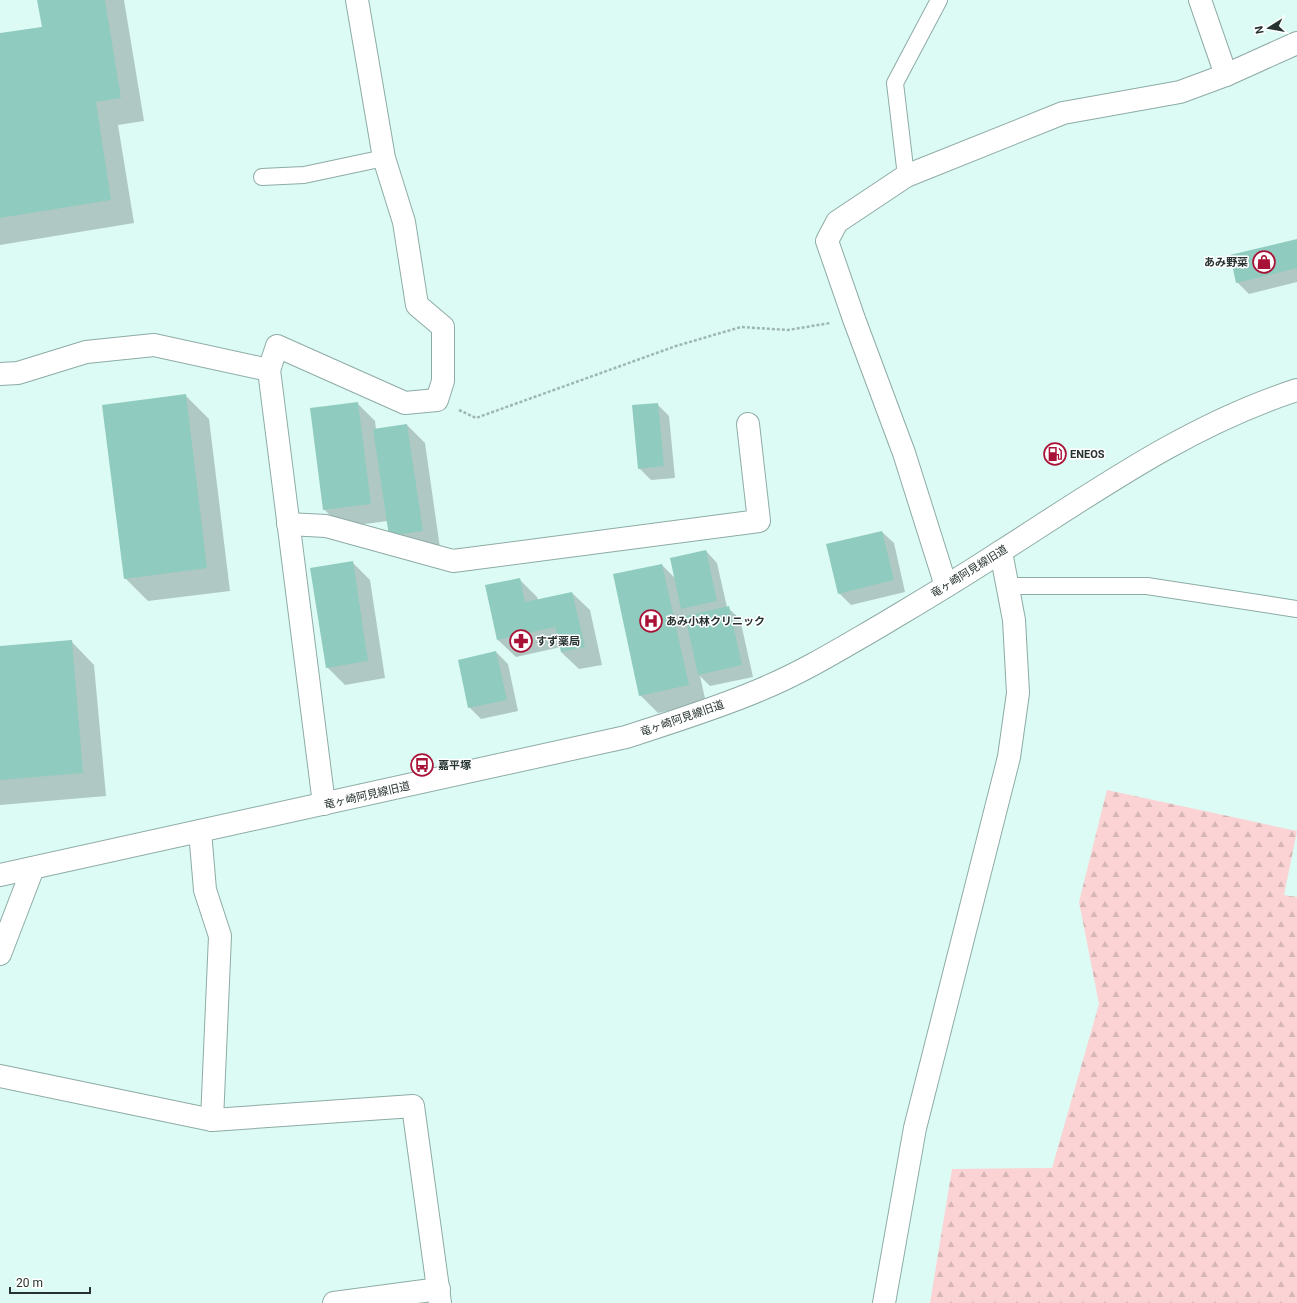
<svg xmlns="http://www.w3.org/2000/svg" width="1297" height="1303" font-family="Roboto,'Noto Sans JP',sans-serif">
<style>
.forest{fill:url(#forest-firs)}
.shadow{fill:#0003}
.building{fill:#90cbbf}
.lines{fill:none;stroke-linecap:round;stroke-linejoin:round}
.service-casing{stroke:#8eaba5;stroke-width:18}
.minor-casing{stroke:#8eaba5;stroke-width:24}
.tertiary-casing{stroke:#8eaba5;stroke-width:24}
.path{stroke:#9eb7b1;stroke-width:2.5;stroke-dasharray:3 2;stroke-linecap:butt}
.service{stroke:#fff;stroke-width:16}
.minor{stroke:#fff;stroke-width:22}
.tertiary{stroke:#fff;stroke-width:22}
.labels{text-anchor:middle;stroke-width:3;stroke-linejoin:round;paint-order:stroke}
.poi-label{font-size:11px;font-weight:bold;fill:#25322f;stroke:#fff;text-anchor:start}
.street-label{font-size:11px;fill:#25322f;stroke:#fff}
</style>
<defs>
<pattern id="forest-firs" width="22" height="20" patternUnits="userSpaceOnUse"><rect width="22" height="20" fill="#fbd3d4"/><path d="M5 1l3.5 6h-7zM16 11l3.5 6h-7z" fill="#d7b6b6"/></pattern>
</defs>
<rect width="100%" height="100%" fill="#dcfbf4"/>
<path class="forest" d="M1107,790L1297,831L1284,895L1297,897V1303H930L952,1169L1052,1168L1099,1004L1079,902Z"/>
<g class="shadow">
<path d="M38,0H124L144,121L118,125L134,223L0,245V34L43,27Z"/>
<path d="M1297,241V282L1249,294L1237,282Z"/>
<path d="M186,396L209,419L230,591L148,601L125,578Z"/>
<path d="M357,403L375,421L376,429L407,425L425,443L440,548L408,553L388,521L341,527L324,509Z"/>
<path d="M657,404L669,416L675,478L651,480L639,468Z"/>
<path d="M882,532L894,543L905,592L851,605L839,593Z"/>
<path d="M706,551L717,563L727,607L740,619L753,677L710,686L700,676L706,703L658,713L640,695L662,565L676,579Z"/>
<path d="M352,562L370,580L385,678L345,685L327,667Z"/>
<path d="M519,579L537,597L538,600L572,593L590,610L602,665L579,669L561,652V647L516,657L498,640Z"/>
<path d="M71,641L94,665L106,796L0,805V647Z"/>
<path d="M496,652L508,664L518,711L481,719L469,707Z"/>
</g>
<g class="building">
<path d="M37,0H105L121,98L96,102L111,200L0,218V33L42,27Z"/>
<path d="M1297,239V268L1236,283L1230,255Z"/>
<path d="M186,394L207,568L124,579L102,405Z"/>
<path d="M358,402L371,504L323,510L310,408Z"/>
<path d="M658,403L664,466L638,469L632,405Z"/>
<path d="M407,424L423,531L389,536L373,429Z"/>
<path d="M882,531L894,580L838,594L826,544Z"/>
<path d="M706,550L717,601L681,609L670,558Z"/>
<path d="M353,561L368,661L326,668L310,568Z"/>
<path d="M662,564L689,685L639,696L613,574Z"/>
<path d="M520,578L525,602L572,592L585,647L561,652L555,627L497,640L485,585Z"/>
<path d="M729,606L742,665L698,675L685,616Z"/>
<path d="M72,640L83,773L0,780V646Z"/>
<path d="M496,651L507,700L468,708L458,660Z"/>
</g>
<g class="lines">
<g class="service-casing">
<g id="service">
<path d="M906,176L895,83L939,0"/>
<path d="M262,177L304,175L384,158"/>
<path d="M1007,586H1147L1297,609"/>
</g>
</g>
<g class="minor-casing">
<g id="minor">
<path d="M1226,75L1297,43"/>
<path d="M269,370L324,804"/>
<path d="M0,374L18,373L86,352L154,345L269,370L277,346L405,403L437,400L443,381V327L417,305L404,222L384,158L357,0"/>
<path d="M288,524L326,526L453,561L759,521L748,424"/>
<path d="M946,586L904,453L854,319L827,241L837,222L906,176L1063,113L1180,92L1226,75L1200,0"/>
<path d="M200,831L205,890L220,936L212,1120"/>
<path d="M0,954L33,868"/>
<path d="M0,1076L212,1120L413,1106L440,1303"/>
<path d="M334,1303L439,1289"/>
<path d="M884,1303L915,1128L1009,757L1018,693L1014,620L1001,552"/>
</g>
</g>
<g class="tertiary-casing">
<path id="tertiary" d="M0,875L626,737C672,722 718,708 762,689C803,672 842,648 880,626C920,602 961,578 1000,552C1096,491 1188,425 1297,390"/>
</g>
<path class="path" d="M459,410L476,418L676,346L741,327L788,330L830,323"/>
<use href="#service" class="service"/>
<use href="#minor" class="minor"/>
<use href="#tertiary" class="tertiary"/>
</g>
<defs>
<g id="shop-ring" transform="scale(1.15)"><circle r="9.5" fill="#fff" stroke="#a91237" stroke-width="1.5"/><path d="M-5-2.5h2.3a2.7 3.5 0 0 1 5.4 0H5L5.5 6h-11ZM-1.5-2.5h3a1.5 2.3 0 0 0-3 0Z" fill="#a91237"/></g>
<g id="fuel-ring" transform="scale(1.15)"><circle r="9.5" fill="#fff" stroke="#a91237" stroke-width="1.5"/><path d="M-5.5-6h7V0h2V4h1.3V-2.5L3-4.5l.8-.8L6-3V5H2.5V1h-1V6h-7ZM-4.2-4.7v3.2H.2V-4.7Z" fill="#a91237"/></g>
<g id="hospital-ring" transform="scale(1.15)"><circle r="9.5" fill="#fff" stroke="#a91237" stroke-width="1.5"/><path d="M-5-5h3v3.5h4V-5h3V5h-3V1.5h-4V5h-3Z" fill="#a91237"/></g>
<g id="pharmacy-ring" transform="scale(1.15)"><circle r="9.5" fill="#fff" stroke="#a91237" stroke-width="1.5"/><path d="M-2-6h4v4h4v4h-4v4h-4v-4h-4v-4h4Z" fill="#a91237"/></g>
<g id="bus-ring" transform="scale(1.15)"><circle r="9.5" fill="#fff" stroke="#a91237" stroke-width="1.5"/><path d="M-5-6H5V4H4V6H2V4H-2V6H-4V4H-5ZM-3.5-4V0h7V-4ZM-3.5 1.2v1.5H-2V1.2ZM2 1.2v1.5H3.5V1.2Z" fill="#a91237"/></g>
</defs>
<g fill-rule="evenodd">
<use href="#shop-ring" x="1264" y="262"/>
<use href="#fuel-ring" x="1055" y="454"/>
<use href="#hospital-ring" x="651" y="621"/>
<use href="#pharmacy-ring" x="521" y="641"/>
<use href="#bus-ring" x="422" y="765"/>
</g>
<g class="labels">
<g class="poi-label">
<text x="1248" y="266" text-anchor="end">あみ野菜</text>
<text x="1070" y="458">ENEOS</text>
<text x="666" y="625">あみ小林クリニック</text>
<text x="536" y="645">すず薬局</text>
<text x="438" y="769">嘉平塚</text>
</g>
<g class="street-label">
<text transform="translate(969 571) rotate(-32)" y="4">竜ヶ崎阿見線旧道</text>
<text transform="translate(682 718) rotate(-19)" y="4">竜ヶ崎阿見線旧道</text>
<text transform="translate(367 795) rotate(-13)" y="4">竜ヶ崎阿見線旧道</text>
</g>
</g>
<g transform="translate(1269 28) rotate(259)" stroke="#ffffff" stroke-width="3" paint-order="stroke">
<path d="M0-3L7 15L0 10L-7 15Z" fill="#25322f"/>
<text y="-6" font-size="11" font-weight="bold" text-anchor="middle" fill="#25322f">N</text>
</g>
<path d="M10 1287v6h80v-6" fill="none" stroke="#25322f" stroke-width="2"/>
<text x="16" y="1287" font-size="12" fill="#25322f" stroke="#ffffff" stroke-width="3" paint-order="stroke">20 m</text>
</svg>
